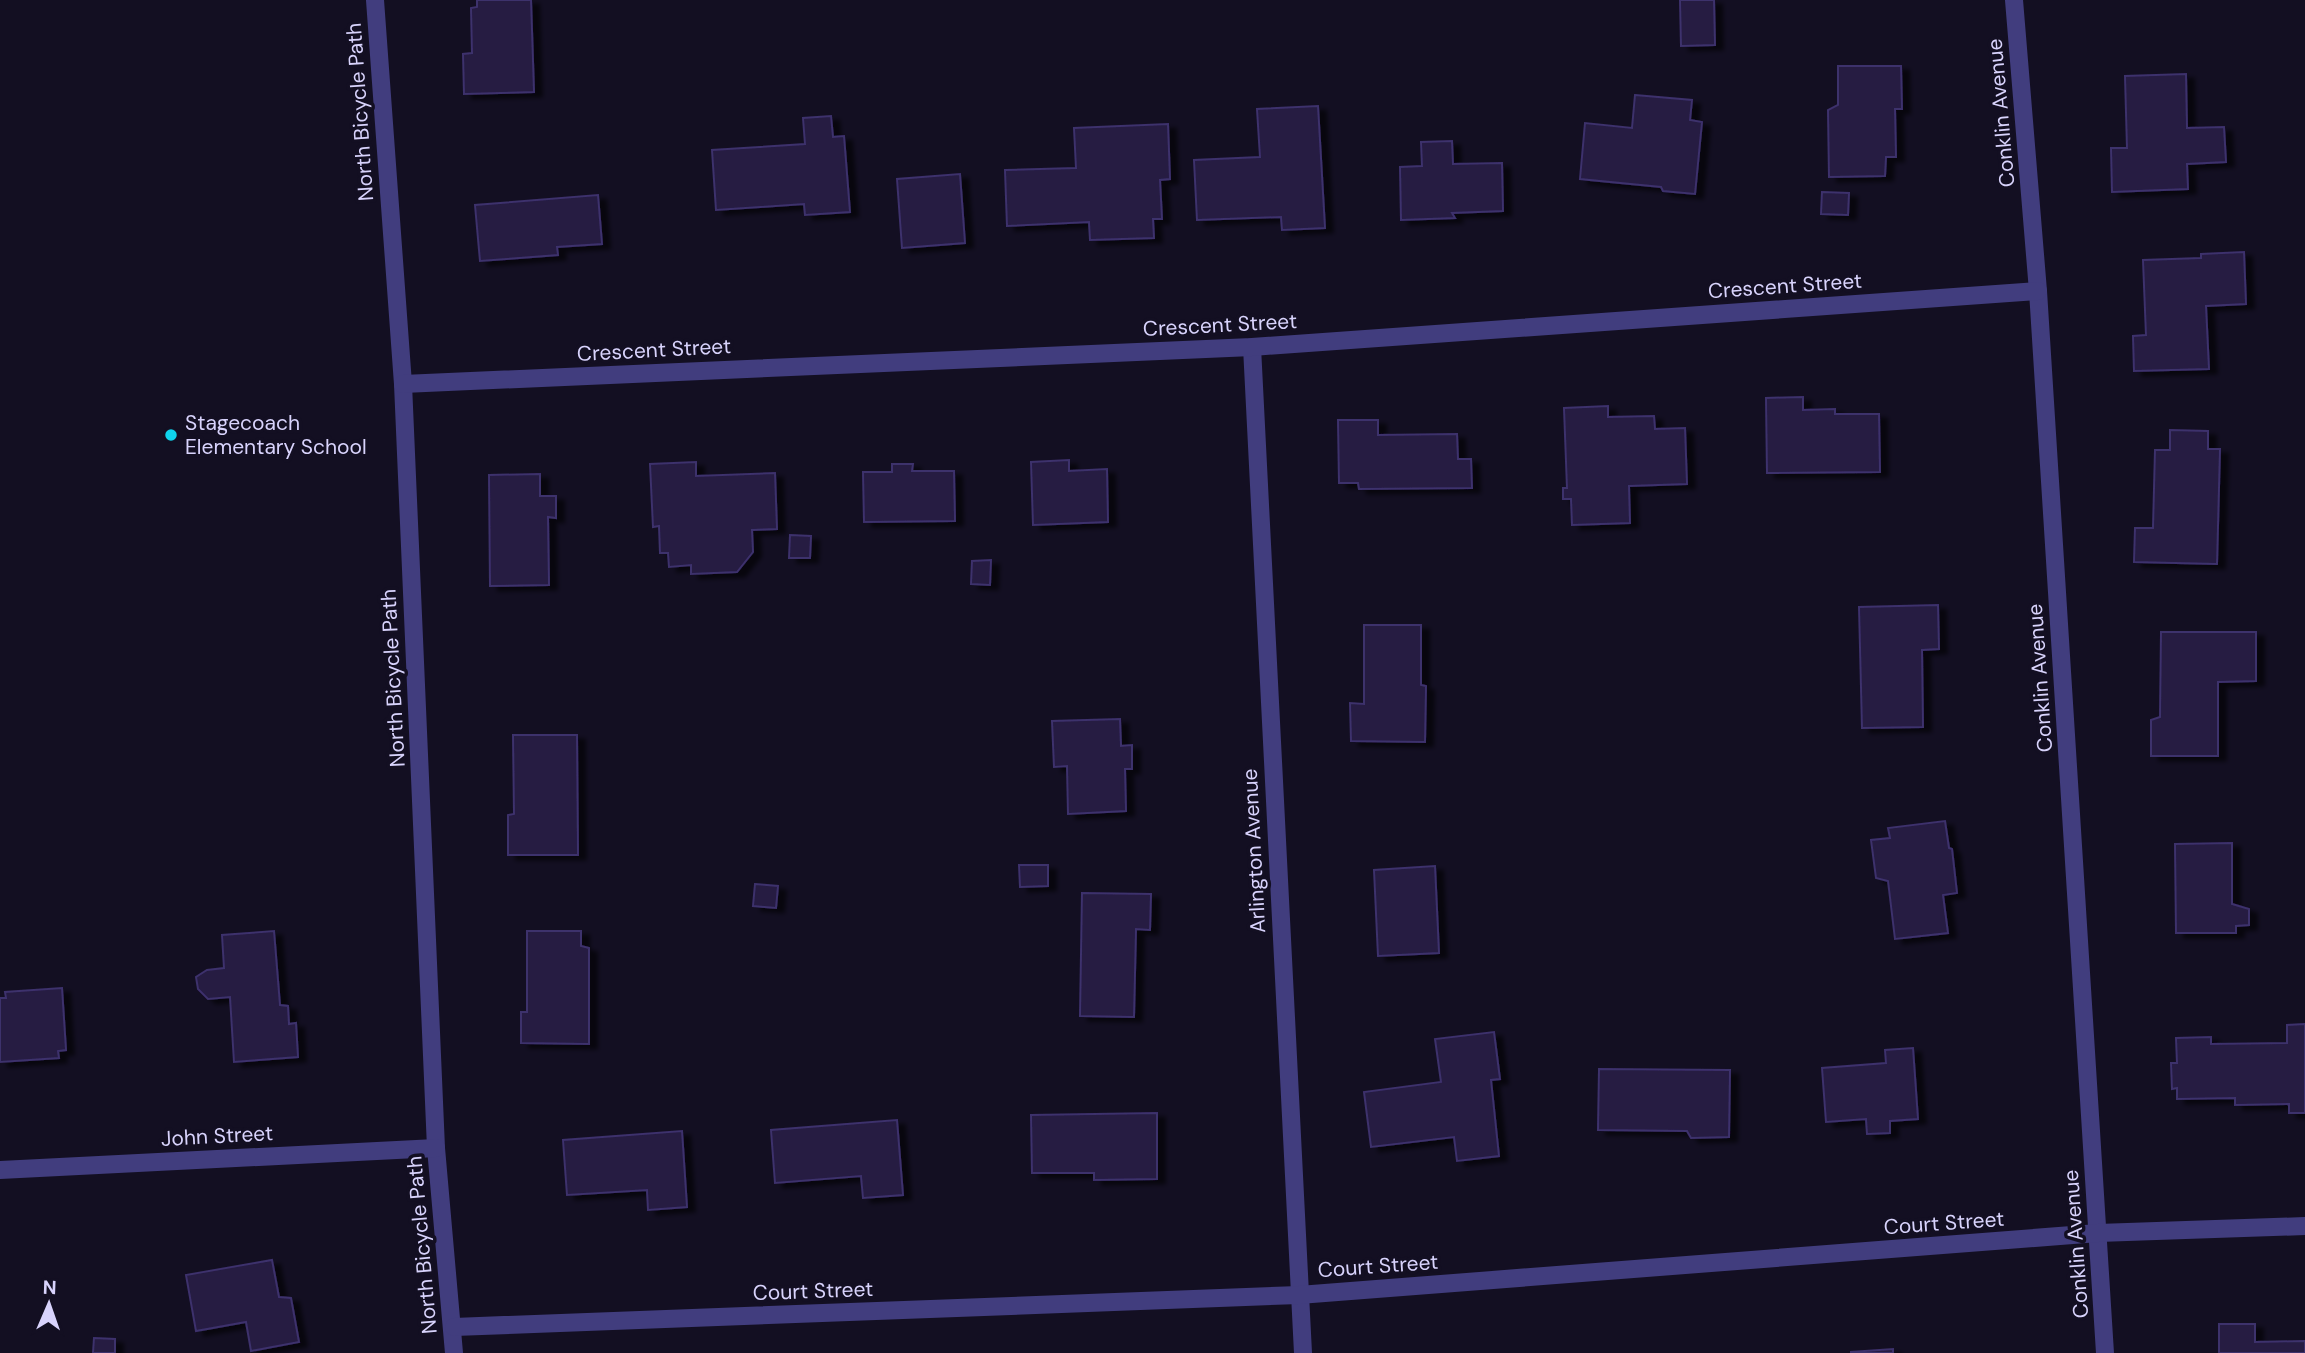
<svg xmlns="http://www.w3.org/2000/svg" width="2305" height="1353" font-family="'DM Sans',sans-serif">
<style>
.building{fill:#251c42;stroke:#3d306c;stroke-width:2;filter:url(#shadow)}
.lines{fill:none;stroke-linecap:round;stroke-linejoin:round}
.minor{stroke:#413d7e;stroke-width:18}
.poi-dot{fill:#0fd3ec;stroke:#130f22;stroke-width:2.5}
.labels{text-anchor:middle;stroke-width:7;stroke-linejoin:round;paint-order:stroke}
.street-label{font-size:21px;fill:#d8d3fc;stroke:#130f22}
.poi-label{font-size:21px;fill:#d8d3fc;stroke:#130f22;text-anchor:start}
</style>
<defs>
<filter id="shadow"><feDropShadow dx="8" dy="4.5" stdDeviation="2" flood-color="#0009"/></filter>
</defs>
<rect width="100%" height="100%" fill="#130f22"/>
<g class="building">
<path d="M477,0H531L534,92L464,94L463,54L472,53L471,8L477,7Z"/>
<path d="M1680,0H1714L1715,45L1681,46Z"/>
<path d="M1838,66H1901L1902,109H1895L1896,157H1886L1885,176L1829,177L1828,110L1838,105Z"/>
<path d="M2186,74L2187,128L2224,127L2226,162L2187,164L2188,189L2112,192L2111,148H2127L2125,76Z"/>
<path d="M1635,95L1692,100L1690,120L1702,122L1695,194L1663,191L1661,187L1580,179L1585,123L1632,128Z"/>
<path d="M1318,106L1325,228L1282,230L1281,217L1197,220L1194,160L1260,157L1257,109Z"/>
<path d="M831,116L833,137L844,136L850,212L805,215L804,204L716,210L712,150L805,144L803,118Z"/>
<path d="M1168,124L1170,179L1160,180L1162,219H1153L1154,238L1090,240L1089,222L1007,226L1005,170L1076,168L1074,128Z"/>
<path d="M1452,141L1453,164L1502,163L1503,211L1452,213L1455,218L1401,220L1400,167L1422,166L1421,142Z"/>
<path d="M960,174L965,243L902,248L897,179Z"/>
<path d="M1822,192L1849,193L1848,215L1821,214Z"/>
<path d="M598,195L602,244L557,247L558,255L480,261L475,205Z"/>
<path d="M2244,252L2246,304L2206,306L2209,369L2134,371L2133,336L2146,335L2143,260L2201,258V254Z"/>
<path d="M1803,397V410L1835,409V414H1879L1880,472L1767,473L1766,398Z"/>
<path d="M1608,406V417L1654,416L1655,429L1685,428L1687,484L1629,486L1630,523L1572,525L1571,499H1563V488H1567L1564,408Z"/>
<path d="M1338,420H1378V435L1457,434L1458,459H1471L1472,488L1359,489L1358,483H1339Z"/>
<path d="M2170,430L2208,431V449H2220L2217,564L2134,562L2135,528H2153L2155,450H2170Z"/>
<path d="M1069,460V471L1107,469L1108,522L1033,525L1031,462Z"/>
<path d="M696,462V476L775,473L777,529L752,530L753,552L737,572L691,574V565L669,567L668,553H660L659,526L653,527L650,464Z"/>
<path d="M892,464H913L912,471H954L955,521L864,522L863,472H892Z"/>
<path d="M540,474V496H556V518L548,517L549,585L490,586L489,475Z"/>
<path d="M790,535L811,536L810,558H789Z"/>
<path d="M991,560L990,585L971,584L972,561Z"/>
<path d="M1938,605L1939,649L1922,650L1923,727L1862,728L1859,607Z"/>
<path d="M1364,625H1421V685L1426,686L1425,742L1351,741L1350,703L1364,704Z"/>
<path d="M2161,632H2256V681L2218,682V756H2151V720L2160,717Z"/>
<path d="M1120,719L1121,746L1132,745V769H1125L1126,811L1068,814L1067,766L1054,767L1052,721Z"/>
<path d="M513,735H577L578,855H508V815L514,814Z"/>
<path d="M1945,821L1949,848L1952,849L1957,893L1943,895L1948,933L1895,939L1888,881L1876,878L1871,840L1890,838L1888,828Z"/>
<path d="M2232,843V904L2249,909V925L2236,926V933H2176L2175,844Z"/>
<path d="M1019,865H1048V886L1020,887Z"/>
<path d="M1435,866L1439,953L1378,956L1374,870Z"/>
<path d="M755,884L778,886L776,908L753,906Z"/>
<path d="M1082,893L1151,894L1150,930L1136,929L1134,1017L1080,1016Z"/>
<path d="M274,931L280,1005L288,1006L289,1024L296,1023L298,1057L234,1062L230,997L208,999L198,989L196,977L207,970L224,968L222,935Z"/>
<path d="M527,931H581V946L589,948V1044L521,1043V1012H527Z"/>
<path d="M62,988L66,1050L58,1051L59,1058L0,1062V998H6L5,992Z"/>
<path d="M2305,1024V1113H2289V1104L2235,1105V1098L2177,1099V1088L2172,1089L2171,1063H2177L2176,1038L2211,1037V1044L2287,1043V1025Z"/>
<path d="M1494,1032L1500,1079L1491,1080L1499,1156L1457,1161L1454,1137L1371,1147L1364,1092L1441,1082L1435,1039Z"/>
<path d="M1913,1048L1918,1119L1890,1121V1133L1867,1134L1866,1119L1826,1122L1822,1068L1886,1063L1885,1050Z"/>
<path d="M1599,1069L1730,1070L1729,1137L1691,1138L1687,1131L1598,1130Z"/>
<path d="M1157,1113V1179L1094,1180V1173H1032L1031,1115Z"/>
<path d="M897,1120L903,1195L863,1198L861,1176L775,1183L771,1130Z"/>
<path d="M682,1131L687,1207L648,1210L647,1190L567,1195L563,1140Z"/>
<path d="M272,1260L279,1297L291,1298L299,1342L251,1351L246,1322L196,1331L186,1275Z"/>
<path d="M2219,1324H2255V1342L2305,1341V1353H2219Z"/>
<path d="M94,1338L115,1339V1353H93Z"/>
<path d="M1893,1349V1353H1851V1352Z"/>
</g>
<g class="lines">
<g class="minor">
<path d="M375,0L403,384L436,1148L454,1353"/>
<path d="M2014,0L2038,291L2105,1353"/>
<path d="M1252,347L1303,1353"/>
<path d="M403,384L1252,347L2038,291"/>
<path d="M0,1170L436,1148"/>
<path d="M454,1327L1299,1295L2098,1233L2305,1226"/>
</g>
</g>
<circle class="poi-dot" cx="171" cy="435" r="7"/>
<g class="labels">
<g class="street-label">
<text transform="translate(360 112) rotate(-94)" y="7">North Bicycle Path</text>
<text transform="translate(2001 113) rotate(-95)" y="7">Conklin Avenue</text>
<text transform="translate(1785 286) rotate(-4)" y="7">Crescent Street</text>
<text transform="translate(1220 325) rotate(-3)" y="7">Crescent Street</text>
<text transform="translate(654 350) rotate(-3)" y="7">Crescent Street</text>
<text transform="translate(393 678) rotate(-93)" y="7">North Bicycle Path</text>
<text transform="translate(2040 678) rotate(-94)" y="7">Conklin Avenue</text>
<text transform="translate(1254 851) rotate(-93)" y="7">Arlington Avenue</text>
<text transform="translate(217 1136) rotate(-3)" y="7">John Street</text>
<text transform="translate(1944 1223) rotate(-4)" y="7">Court Street</text>
<text transform="translate(2076 1244) rotate(-94)" y="7">Conklin Avenue</text>
<text transform="translate(422 1245) rotate(-95)" y="7">North Bicycle Path</text>
<text transform="translate(1378 1266) rotate(-4)" y="7">Court Street</text>
<text transform="translate(813 1291) rotate(-2)" y="7">Court Street</text>
</g>
<g class="poi-label">
<text x="185" y="430">Stagecoach<tspan x="185" dy="24">Elementary School</tspan></text>
</g>
</g>
<g transform="translate(49 1304) rotate(2)" stroke="#130f22" stroke-width="5" paint-order="stroke">
<path d="M0-5L12 26L0 18L-12 26Z" fill="#d8d3fc"/>
<text y="-10" font-size="19" font-weight="bold" text-anchor="middle" fill="#d8d3fc">N</text>
</g>
</svg>
